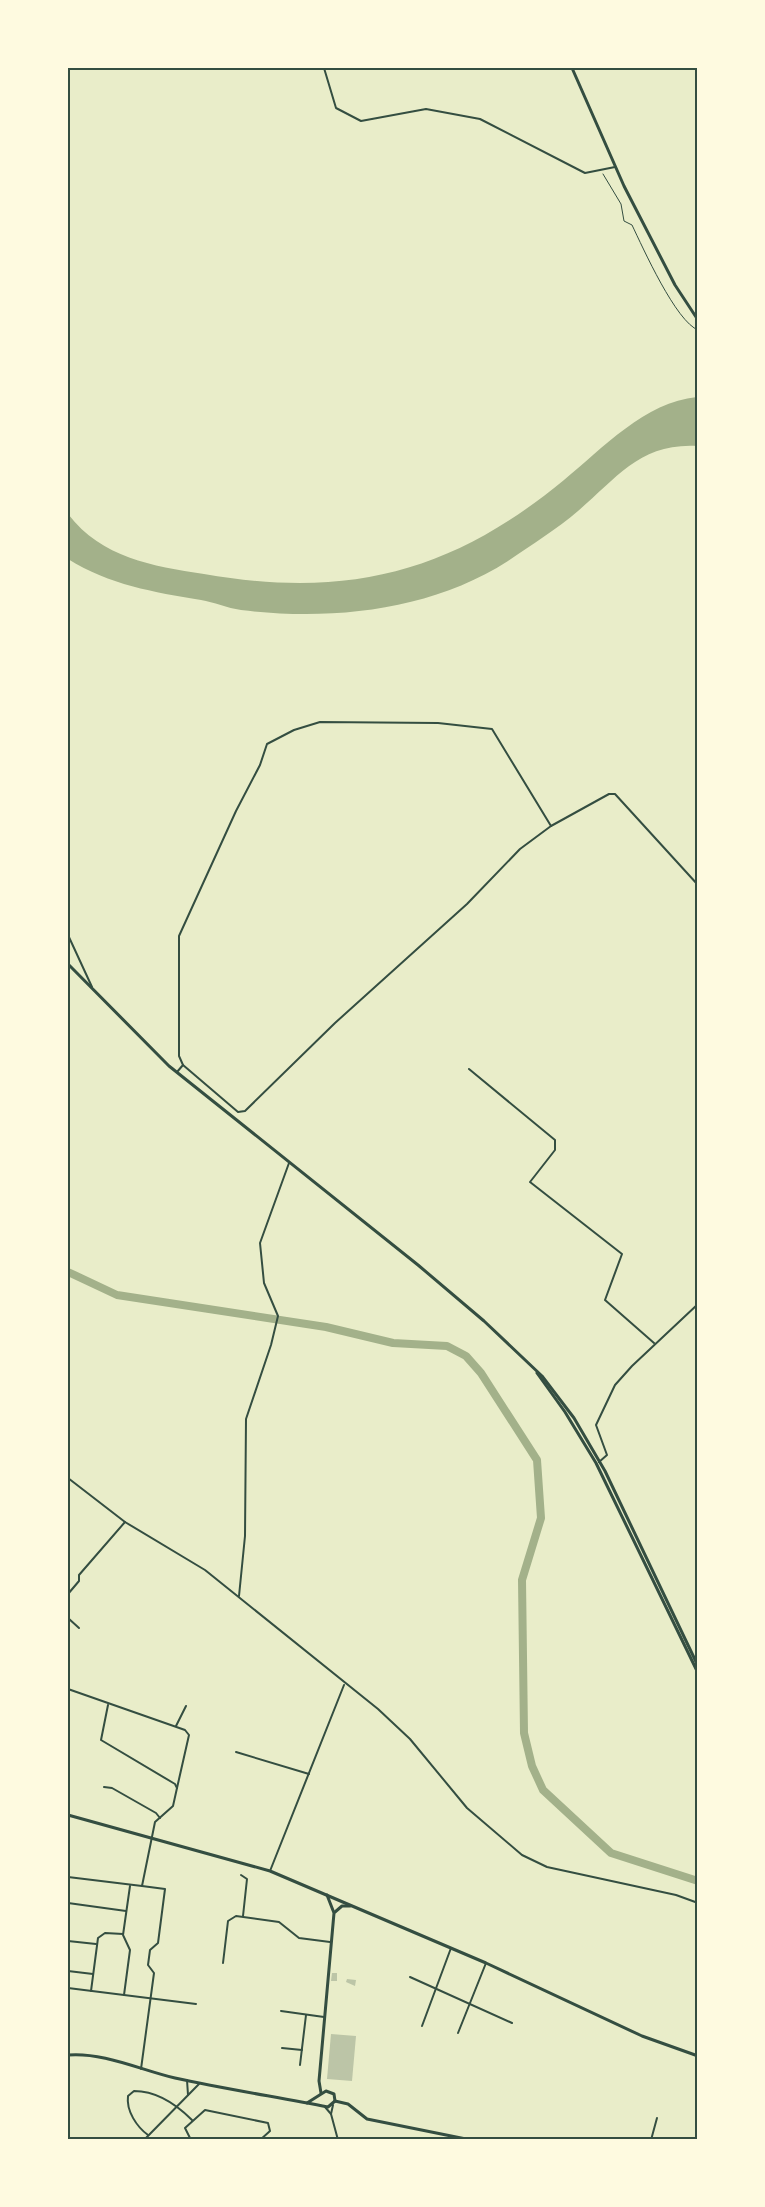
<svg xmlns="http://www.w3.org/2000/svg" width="765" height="2207" font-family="Roboto,sans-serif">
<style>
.water{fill:#a3b18a}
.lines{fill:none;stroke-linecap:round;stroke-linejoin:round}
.river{stroke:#a3b18a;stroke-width:8}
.building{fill:#bcc5a7}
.path{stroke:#344e41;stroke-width:1}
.minor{stroke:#344e41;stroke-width:2}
.secondary{stroke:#344e41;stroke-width:3}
.primary{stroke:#344e41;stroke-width:3}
.neatline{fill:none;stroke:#344e41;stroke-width:2}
</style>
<rect width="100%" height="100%" fill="#e9edc9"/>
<path class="water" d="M697,397V446C640,443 617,478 578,511C557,529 531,545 508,561C430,611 331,621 241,610C227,608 214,602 201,600C153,592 110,585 68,559V514C102,558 152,566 204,574C348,599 451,573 564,480C603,448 645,402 697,397Z"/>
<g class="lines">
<path class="river" d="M68,1272L117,1295L326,1327L393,1343L447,1346L466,1356L481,1373L537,1460L541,1518L522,1580L524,1733L532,1766L543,1790L611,1853L698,1881"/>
</g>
<g class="building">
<path d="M332,1973H337V1981H331Z"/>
<path d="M347,1979L356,1980L355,1986L346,1982Z"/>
<path d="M331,2034L356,2036L352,2081L327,2079Z"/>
</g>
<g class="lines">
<path class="path" d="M603,174L621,204L624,221L632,225C643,248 676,322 698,330"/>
<g class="minor">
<path d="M324,68L336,108L361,121L426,109L480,119L585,173L615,167"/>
<path d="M68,935L92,987"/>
<path d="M183,1065L238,1112L245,1111L335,1023L467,904L520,849L551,826L609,794H615L698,885"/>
<path d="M469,1069L555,1140V1150L530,1182L622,1254L605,1300L654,1343"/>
<path d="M177,1072L183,1065L179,1056V936L236,811L260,765L267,744L294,730L320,722L438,723L492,729L551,826"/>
<path d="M697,1127H698"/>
<path d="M698,1161V1170"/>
<path d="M599,1462L607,1455L596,1425L615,1385L632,1366L698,1304"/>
<path d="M68,1478L125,1522L205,1570L378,1709L410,1739L467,1808L522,1855L547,1867L676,1895L698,1903"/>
<path d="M68,1594L79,1581V1575L125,1522"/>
<path d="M239,1596L245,1536L246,1419L271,1345L278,1316L264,1283L260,1243L289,1163"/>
<path d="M68,1618L79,1628"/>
<path d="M68,1689L185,1730L189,1735L177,1788"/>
<path d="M176,1726L186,1706"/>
<path d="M236,1752L309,1774"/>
<path d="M104,1787L112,1788L156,1813L160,1818"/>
<path d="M270,1871L344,1685"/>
<path d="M241,1875L247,1879L243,1916"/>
<path d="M68,1877L142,1886L155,1822L173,1806L177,1788L175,1784L101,1740L108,1705"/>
<path d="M68,1903L126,1911"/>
<path d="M68,1941L96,1944"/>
<path d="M223,1963L228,1921L236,1916L279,1922L299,1938L330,1942"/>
<path d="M68,1971L93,1974"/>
<path d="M410,1977L512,2023"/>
<path d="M68,1988L196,2004"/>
<path d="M91,1991L98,1938L105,1933L123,1934"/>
<path d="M124,1995L130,1950L123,1935L130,1886"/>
<path d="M281,2011L324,2017"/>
<path d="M422,2026L451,1948"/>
<path d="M458,2033L486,1963"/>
<path d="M282,2048L302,2050"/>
<path d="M300,2065L306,2015"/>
<path d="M141,2069L154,1973L148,1965L150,1950L158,1943L165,1889L142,1886"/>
<path d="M187,2080L188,2095"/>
<path d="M325,2107L331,2114L338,2140"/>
<path d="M331,2114L333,2105"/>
<path d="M148,2135C137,2127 126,2111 128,2096L134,2091C156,2091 177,2105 192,2120"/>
<path d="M144,2140L199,2084"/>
<path d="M191,2140L185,2128L205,2110L268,2123L270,2131L260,2140"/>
<path d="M651,2140L657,2118"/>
</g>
<g class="secondary">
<path d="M572,68L624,186L675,285L698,320"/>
<path d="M68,964L169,1066L418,1265L484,1321L542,1376L574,1418L605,1471L698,1666"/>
<path d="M537,1373L565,1412L596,1463L698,1673"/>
</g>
<g class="primary">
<path d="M68,1815L270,1871L486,1963L642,2036L698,2056"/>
<path d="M335,1912L342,1906H350"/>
<path d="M68,2055C103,2052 141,2070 175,2078C225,2089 277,2097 328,2107L335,2101"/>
<path d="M321,2093L319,2081L334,1913L327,1895"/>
<path d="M335,2101L348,2104L367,2119L471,2140"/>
<path d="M307,2103L326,2091L334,2094L335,2101"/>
</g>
</g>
<rect width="765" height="2207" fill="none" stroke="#fefae0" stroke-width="138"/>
<rect x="69" y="69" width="627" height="2069" class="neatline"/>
</svg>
